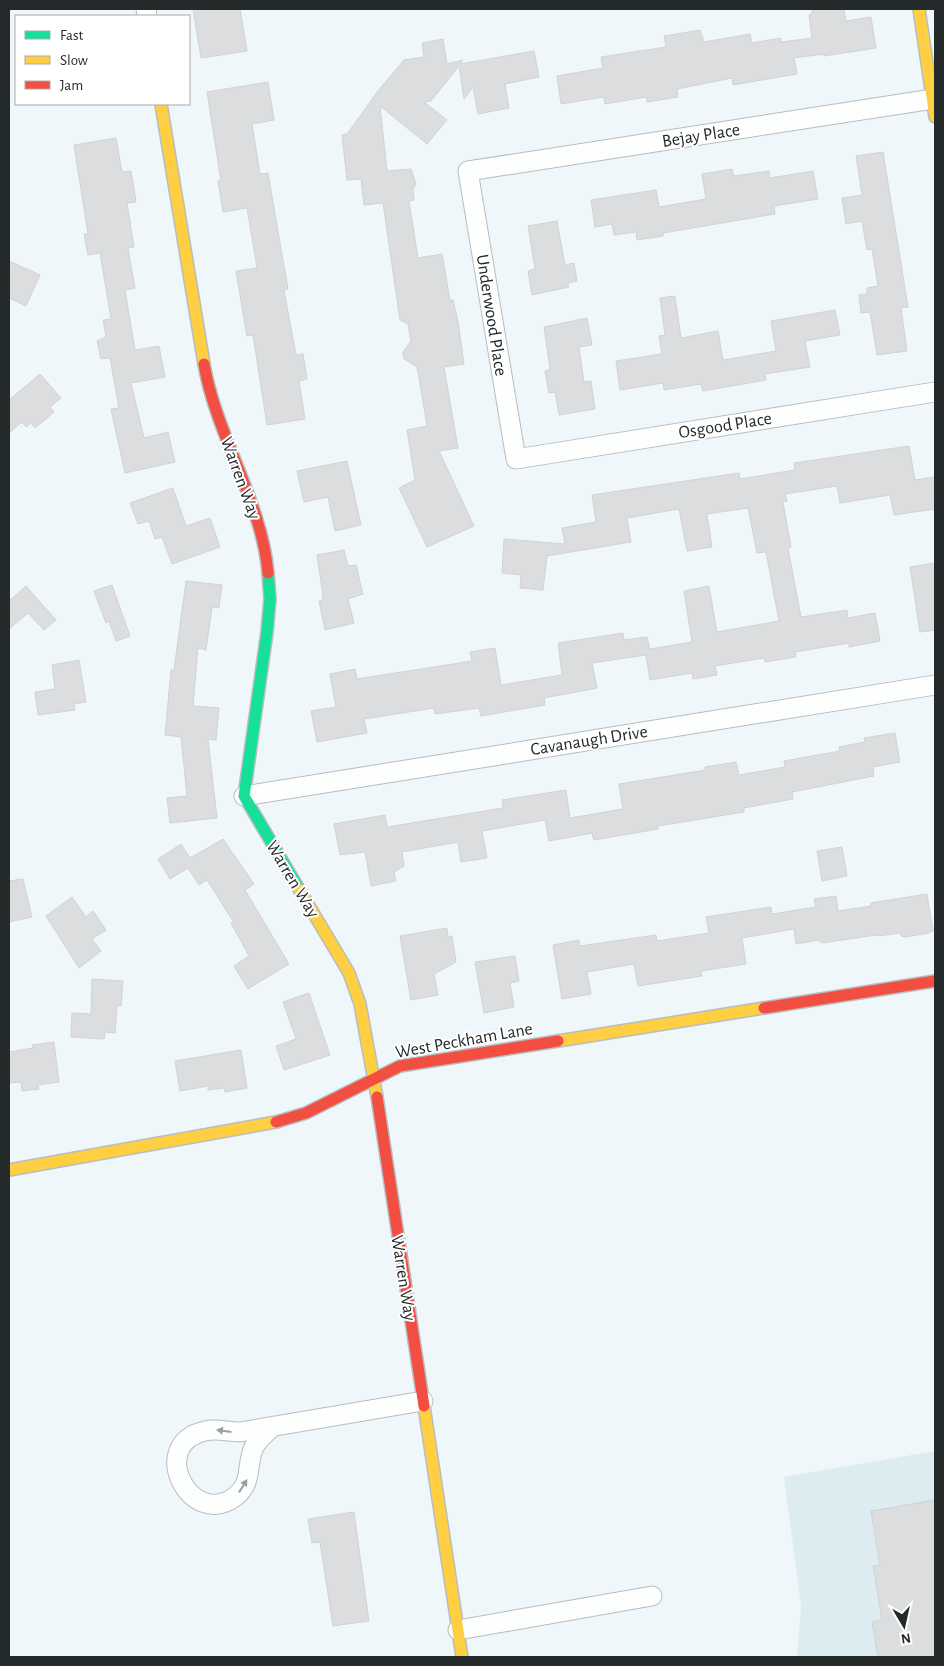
<svg xmlns="http://www.w3.org/2000/svg" width="944" height="1666" font-family="'Alegreya Sans',sans-serif">
<style>
.built{fill:#ddecf0}
.building{fill:#dcddde;stroke:#d1d3d2}
.lines{fill:none;stroke-linecap:round;stroke-linejoin:round}
.street-casing{stroke:#b8bdbf;stroke-width:21}
.fast-casing{stroke:#b8bdbf;stroke-width:14}
.slow-casing{stroke:#b8bdbf;stroke-width:14}
.jam-casing{stroke:#b8bdbf;stroke-width:14}
.street{stroke:#fdfefe;stroke-width:19}
.fast{stroke:#16e098;stroke-width:11}
.slow{stroke:#ffcf43;stroke-width:11}
.jam{stroke:#f24e42;stroke-width:11}
.oneway{fill:#9b9e9f}
.labels{text-anchor:middle;stroke-width:4;stroke-linejoin:round;paint-order:stroke}
.street-label{font-size:18px;fill:#24292a;stroke:#fff}
</style>
<rect width="100%" height="100%" fill="#f0f7fa"/>
<path class="built" d="M935,1451V1657H797L801,1606L784,1477Z"/>
<g class="building">
<path d="M193,9H240L247,51L201,58Z"/>
<path d="M812,9H844L846,21L871,17L876,48L824,56V54L794,58L797,74L733,85L732,78L677,89L678,97L647,102L646,97L605,104L604,97L561,104L557,76L603,68L601,57L666,47L664,36L700,30L704,42L750,34L752,43L781,38V42L812,38L809,15L812,14Z"/>
<path d="M443,39L447,64L463,60L460,64L534,51L539,77L505,84L509,108L478,114L473,87L464,99L459,66L431,101L424,102L447,120L427,144L380,106L387,171L411,169L416,184L413,189L414,200L409,201L418,258L442,254L450,300H453L458,321L464,364L444,367L458,448L439,451L474,526L427,547L399,488L415,480L407,430L427,426L418,372L416,366L404,359L403,352L411,341L408,324L400,320L383,203L364,205L361,179L347,180L342,135L347,134L378,91L404,60L424,57L422,43Z"/>
<path d="M268,82L274,120L252,124L260,174L268,173L288,289L284,290L296,355L303,354L307,379L299,381L305,419L267,425L253,335L247,336L236,271L257,268L247,208L223,212L218,181H221L207,92Z"/>
<path d="M116,138L122,172L131,171L136,202L127,203L134,247L128,248L135,288L125,290L135,350L159,346L165,377L131,383L144,438L168,432L175,462L125,473L111,409L119,408L110,358L101,359L97,341L106,337L103,320L111,319L100,253L88,255L84,234H88L74,145Z"/>
<path d="M883,152L908,307L901,308L907,351L877,355L870,312L861,313L859,295L867,294V288L878,286L872,249L867,250L862,221L846,224L842,198L862,195L856,156Z"/>
<path d="M732,169L734,176L769,171L770,178L813,171L818,199L774,206L775,214L663,233V236L637,240L636,232L614,235L612,224L595,227L591,200L656,190L659,207L706,199L702,174Z"/>
<path d="M557,221L565,265L574,263L577,281L568,283L569,287L532,295L528,271L535,269L528,226Z"/>
<path d="M9,261L40,275L26,306L9,298Z"/>
<path d="M675,296L681,338L718,331L723,360L776,351L771,321L835,310L840,335L805,341L810,367L765,374L766,380L703,391L701,384L664,390L663,383L620,390L616,361L662,354L659,336L665,335L660,298Z"/>
<path d="M587,318L592,345L579,347L584,382L591,381L595,409L559,415L555,392L549,393L545,371L550,369L544,327Z"/>
<path d="M40,374L61,398L50,407L54,412L35,428L31,423L26,427L22,422L9,433V400Z"/>
<path d="M909,446L915,480L935,477V509L894,515L890,495L840,503L837,486L785,494L787,501L783,502L791,547L788,548L801,617L847,610L848,618L875,613L880,641L849,647V643L795,652L796,657L765,662L764,658L715,666L717,675L693,679L692,673L650,680L646,655L592,663L597,688L544,698L545,705L481,716L479,708L435,714L434,708L364,719L367,733L317,742L311,711L336,707L330,674L355,669L357,679L472,661L470,652L495,648L501,685L562,675L558,643L623,633L624,640L647,637L650,649L692,642L684,591L709,586L717,632L779,621L766,552L757,553L748,508L707,514L712,547L687,551L679,509L627,518L631,542L547,556L543,590L520,588L521,575L502,573L504,539L565,544L562,528L596,522L592,495L739,473L740,479L795,470L794,463Z"/>
<path d="M347,461L361,525L335,531L328,497L304,502L297,471Z"/>
<path d="M173,488L186,526L210,518L220,547L172,564L162,537L155,539L149,521L138,524L130,503Z"/>
<path d="M344,550L348,566L356,565L363,594L348,599L354,623L325,630L319,601L323,600V596L317,555Z"/>
<path d="M935,563V630L920,632L910,567Z"/>
<path d="M186,581L222,585L219,608L212,607L206,650L198,648L193,706L219,708L216,740L208,739L217,818L170,823L167,798L187,796L181,737L165,735L171,670H174Z"/>
<path d="M112,585L130,636L116,641L109,621L106,623L94,591Z"/>
<path d="M26,586L56,620L44,630L28,613L9,629V601Z"/>
<path d="M79,660L86,702L74,704L75,710L38,715L35,692L55,689L52,665Z"/>
<path d="M895,733L900,762L873,767L874,776L792,792L793,799L744,808V812L658,826V829L594,840L592,833L549,841L545,820L482,831L487,858L461,862L458,842L402,852L404,866L394,872L396,881L371,886L365,852L340,855L334,824L385,815L387,827L503,808L502,800L566,790L570,818L623,809L619,784L706,770L705,767L736,762L739,775L785,767L784,761L840,751L839,747L865,742L864,738Z"/>
<path d="M223,839L254,884L245,890L289,964L248,989L234,966L249,956L231,923L233,921L207,880L199,885L188,868L170,879L158,859L181,844L190,858Z"/>
<path d="M842,847L847,876L822,881L817,851Z"/>
<path d="M23,879L32,917L9,922V881Z"/>
<path d="M927,894L933,931L929,933L905,937L901,936L900,933L879,936L876,935L822,943L818,940L796,944L794,929L742,938L746,964L701,971L702,976L638,986L634,964L587,972L591,994L562,999L553,945L579,940L580,946L656,935L657,941L709,933L706,917L771,907L772,914L816,907L814,899L836,896L838,911L871,906V903Z"/>
<path d="M72,897L86,917L93,911L106,930L92,939L101,951L79,968L46,916Z"/>
<path d="M447,928L448,937L452,936L456,962L434,974L438,995L411,1000L400,936Z"/>
<path d="M515,956L519,981L510,983L514,1007L484,1013L475,962Z"/>
<path d="M92,979L123,981L121,1006H117L115,1033L105,1032L104,1039L71,1037L72,1013L91,1014Z"/>
<path d="M309,993L330,1055L284,1070L276,1046L296,1039L283,1002Z"/>
<path d="M54,1042L59,1082L38,1085L39,1089L22,1091L21,1082L9,1083V1052L33,1048L32,1045Z"/>
<path d="M241,1050L247,1088L225,1092L224,1088L208,1090V1086L180,1091L175,1061Z"/>
<path d="M935,1500V1657H878L872,1622L882,1620L873,1566L880,1565L871,1511Z"/>
<path d="M354,1512L369,1621L333,1626L320,1542L312,1543L308,1519Z"/>
</g>
<g class="lines">
<g class="street-casing">
<g id="street">
<path d="M146,9L147,16"/>
<path d="M933,99L468,171L516,459L935,392"/>
<path d="M244,796L935,685"/>
<path d="M272,1427C266,1433 258,1439 254,1447C246,1464 253,1482 236,1496C191,1531 146,1444 205,1431C216,1428 228,1432 240,1432L423,1401"/>
<path d="M458,1630L652,1596"/>
</g>
</g>
<g class="fast-casing">
<path id="fast" d="M268,573L270,599L267,632L244,796L299,889"/>
</g>
<g class="slow-casing">
<g id="slow">
<path d="M919,9L935,117"/>
<path d="M161,104L204,364"/>
<path d="M299,889L349,973L360,1004L377,1097"/>
<path d="M558,1041L764,1008"/>
<path d="M9,1170L276,1122"/>
<path d="M424,1406L462,1657"/>
</g>
</g>
<g class="jam-casing">
<g id="jam">
<path d="M204,364C216,435 262,502 268,573"/>
<path d="M764,1008L935,981"/>
<path d="M377,1097L424,1406"/>
<path d="M276,1122L306,1113L400,1066L558,1041"/>
</g>
</g>
<use href="#street" class="street"/>
<use href="#fast" class="fast"/>
<use href="#slow" class="slow"/>
<use href="#jam" class="jam"/>
</g>
<defs><path id="oneway-solid" d="M-6-.8H1V-3.2L6.5 0L1 3.2V.8H-6Z" transform="scale(1.25)"/></defs>
<g class="oneway">
<use href="#oneway-solid" transform="translate(224 1431) rotate(-172)"/>
<use href="#oneway-solid" transform="translate(243 1486) rotate(-58)"/>
</g>
<g class="labels">
<g class="street-label">
<text transform="translate(701 135) rotate(-9)" y="6">Bejay Place</text>
<text transform="translate(492 315) rotate(81)" y="6">Underwood Place</text>
<text transform="translate(725 425) rotate(-9)" y="6">Osgood Place</text>
<text transform="translate(241 478) rotate(70)" y="6">Warren Way</text>
<text transform="translate(589 740) rotate(-9)" y="6">Cavanaugh Drive</text>
<text transform="translate(293 879) rotate(59)" y="6">Warren Way</text>
<text transform="translate(464 1040) rotate(-10)" y="6">West Peckham Lane</text>
<text transform="translate(404 1278) rotate(81)" y="6">Warren Way</text>
</g>
</g>
<rect width="944" height="1666" fill="none" stroke="#24292a" stroke-width="20"/>
<rect x="15" y="15" width="175" height="90" fill="#ffffff" stroke="#a7a9aa"/>
<rect x="25" y="31" width="25" height="8" fill="#16e098" stroke="#a7a9aa"/>
<text x="60" y="40" font-size="15" fill="#24292a">Fast</text>
<rect x="25" y="56" width="25" height="8" fill="#ffcf43" stroke="#a7a9aa"/>
<text x="60" y="65" font-size="15" fill="#24292a">Slow</text>
<rect x="25" y="81" width="25" height="8" fill="#f24e42" stroke="#a7a9aa"/>
<text x="60" y="90" font-size="15" fill="#24292a">Jam</text>
<g transform="translate(904 1626) rotate(171)" stroke="#ffffff" stroke-width="4" paint-order="stroke">
<path d="M0-4L9 19L0 12L-9 19Z" fill="#24292a"/>
<text y="-8" font-size="14" font-weight="bold" text-anchor="middle" fill="#24292a">N</text>
</g>
</svg>
